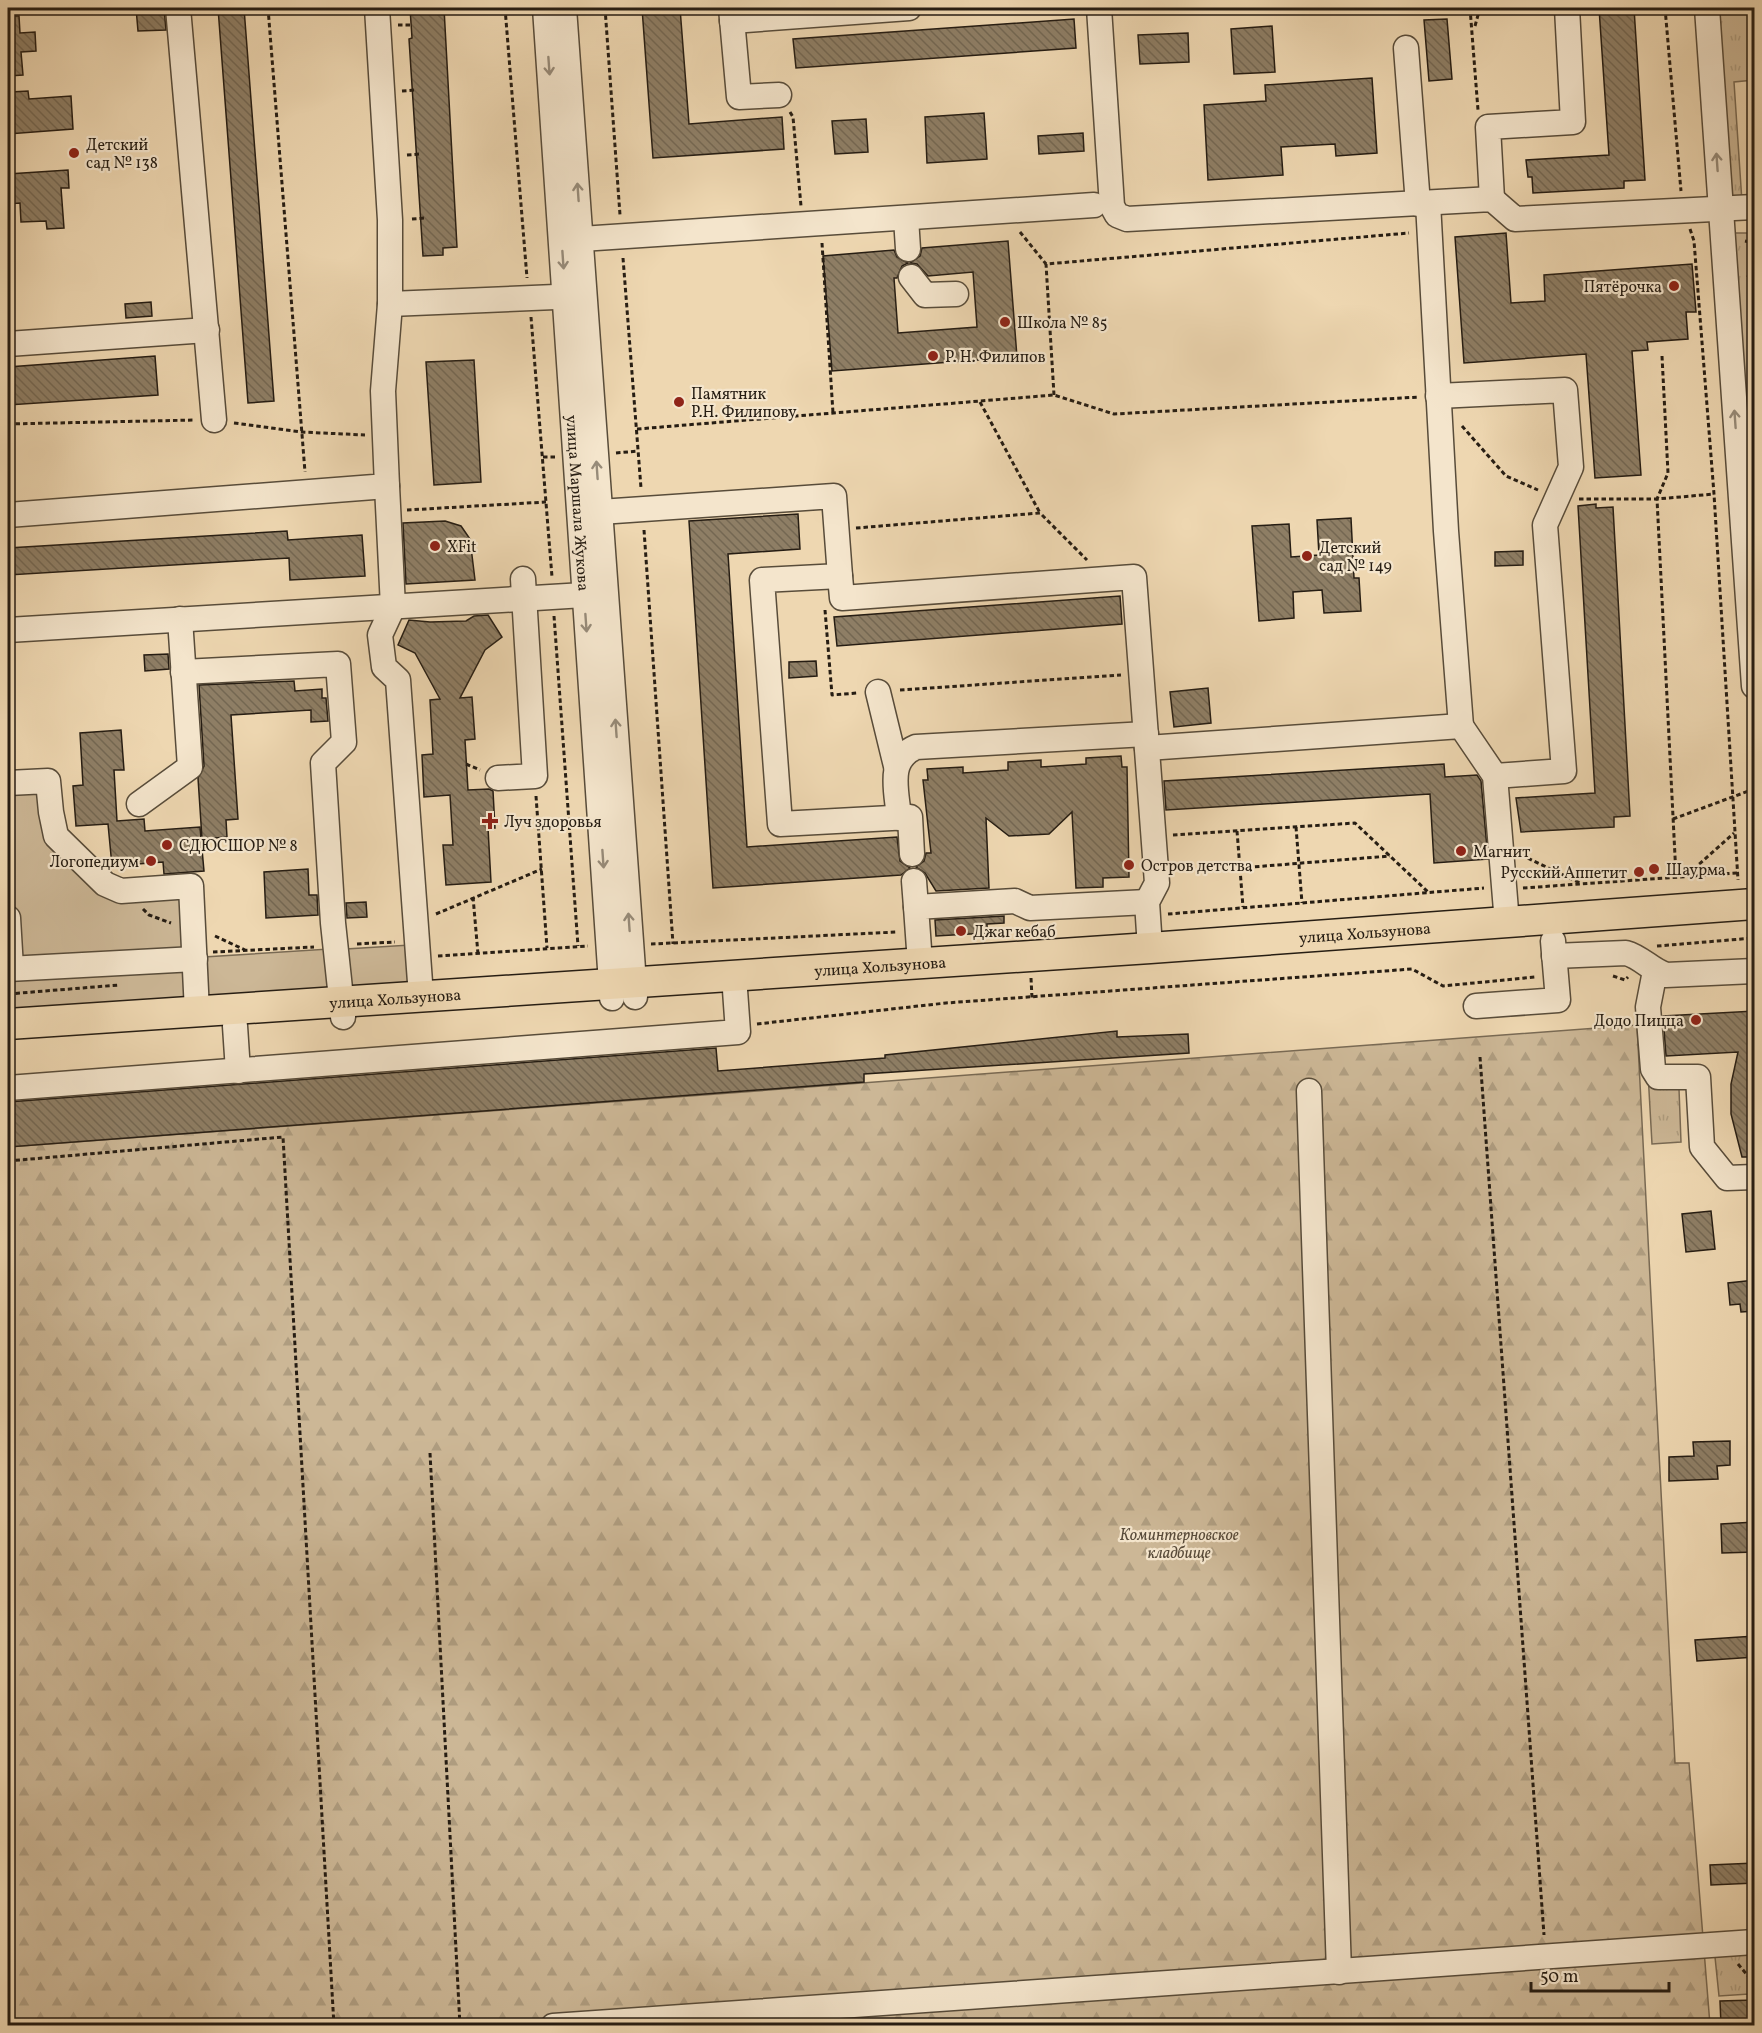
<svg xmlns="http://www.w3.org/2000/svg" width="1762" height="2033" font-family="Vollkorn,serif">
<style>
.grass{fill:#ccb796;stroke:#796a54;stroke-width:1.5}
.forest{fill:url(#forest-firs);stroke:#796a54;stroke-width:1.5}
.park{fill:url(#park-tufts);stroke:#796a54;stroke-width:1.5}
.building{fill:url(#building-back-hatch);stroke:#261d13;stroke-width:1.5}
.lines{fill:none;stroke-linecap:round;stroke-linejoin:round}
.minor-casing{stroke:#584c3a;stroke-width:27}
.major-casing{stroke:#261d13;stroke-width:33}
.path{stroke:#261d13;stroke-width:3;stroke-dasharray:4.5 3;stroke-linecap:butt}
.minor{stroke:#f4e5cc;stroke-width:24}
.major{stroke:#eed7b1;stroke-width:30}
.oneway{stroke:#978b79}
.poi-dot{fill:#8f2418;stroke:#f4e5cc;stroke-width:2}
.labels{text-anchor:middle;stroke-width:4.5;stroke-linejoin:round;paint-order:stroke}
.poi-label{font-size:16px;fill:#261d13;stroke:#f4e5cc;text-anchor:start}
.street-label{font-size:16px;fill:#261d13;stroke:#f4e5cc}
.park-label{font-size:16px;font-style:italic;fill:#584b3a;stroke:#f4e5cc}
</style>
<defs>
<pattern id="forest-firs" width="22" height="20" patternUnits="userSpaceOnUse" patternTransform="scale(1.5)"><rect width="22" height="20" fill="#ccb796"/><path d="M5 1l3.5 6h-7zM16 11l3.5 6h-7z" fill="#af9d80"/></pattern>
<pattern id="park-tufts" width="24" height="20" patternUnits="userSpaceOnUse" patternTransform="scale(1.5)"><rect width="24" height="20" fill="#ccb796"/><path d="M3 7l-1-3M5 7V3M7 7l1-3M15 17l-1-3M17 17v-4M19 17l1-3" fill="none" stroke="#af9d80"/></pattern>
<pattern id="building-back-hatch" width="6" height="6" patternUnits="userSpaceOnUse" patternTransform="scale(1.5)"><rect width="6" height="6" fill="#8e7e65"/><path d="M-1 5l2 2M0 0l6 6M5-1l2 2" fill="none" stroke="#746752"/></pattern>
</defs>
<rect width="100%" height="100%" fill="#eed7b1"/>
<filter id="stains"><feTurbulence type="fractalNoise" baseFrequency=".00333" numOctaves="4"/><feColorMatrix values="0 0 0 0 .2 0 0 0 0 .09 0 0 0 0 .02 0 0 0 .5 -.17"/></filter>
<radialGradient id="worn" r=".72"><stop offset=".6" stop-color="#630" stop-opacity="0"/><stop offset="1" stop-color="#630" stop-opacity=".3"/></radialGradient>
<g class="grass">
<path d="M37,789L49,829L105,889L184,893L188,954L23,958L15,940L8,796Z"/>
<path d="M410,945L412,980L407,990L354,994L348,985L346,949Z"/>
<path d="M329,949L331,985L324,996L215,1003L206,992L204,957Z"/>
<path d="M189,965L185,1005L8,1017V975Z"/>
</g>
<path class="forest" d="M1637,1025L1675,1763H1689L1710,2025L8,2026V1147Z"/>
<g class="park">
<path d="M1716,8H1754V80L1734,82L1742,202L1731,204Z"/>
<path d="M1735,233H1754V535L1730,237Z"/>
<path d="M1648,1073L1662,1089H1679L1681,1142L1652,1144Z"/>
<path d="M1754,1953V2001L1749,1994L1719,1996L1715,1957Z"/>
</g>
<g class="building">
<path d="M136,8H164L166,30L138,31Z"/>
<path d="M218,8H244L274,401L248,403Z"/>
<path d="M410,8H444L457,247L443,248V255L423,256L409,39L412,38Z"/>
<path d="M642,8H680L689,124L782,117L784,149L653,158Z"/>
<path d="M1599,8H1634L1645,180L1624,181V188L1533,193L1532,177H1528L1526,160L1609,155Z"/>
<path d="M8,16H19L20,33L35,32L36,51L21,52L23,75L8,76Z"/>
<path d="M1074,19L1076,48L796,68L793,39Z"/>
<path d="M1447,19L1452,79L1429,81L1424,20Z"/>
<path d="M1272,26L1275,72L1234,74L1231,29Z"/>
<path d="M1188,33L1189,62L1140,64L1138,35Z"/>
<path d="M1372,78L1377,153L1336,156L1335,144L1281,147L1283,175L1208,180L1204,105L1266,101L1265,85Z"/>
<path d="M28,91L29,99L71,96L73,129L8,134V111H12L11,92Z"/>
<path d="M984,113L987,159L927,163L925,117Z"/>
<path d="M866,119L868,152L835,154L832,121Z"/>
<path d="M1083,133L1084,151L1039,154L1038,136Z"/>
<path d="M68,170L69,188H61L64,228L47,229L46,221L21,222L20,203L8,204V174Z"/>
<path d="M1506,233L1511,303L1545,301L1544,275L1692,264L1696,312H1686L1688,339L1647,342L1648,350L1632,351L1641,475L1595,478L1586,354L1464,363L1455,237Z"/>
<path d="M1008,241L1017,357L832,371L823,256L894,250L897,257L908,263L902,266L897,278H894L898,333L977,327L973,272L928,276L917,264L910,263L920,256L922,248Z"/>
<path d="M151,302L152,316L126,318L125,304Z"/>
<path d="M155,356L158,395L8,405V367Z"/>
<path d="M474,360L481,482L434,485L426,362Z"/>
<path d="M1596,504V508L1613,507L1630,816L1614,817V827L1521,832L1516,798L1595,793L1578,506Z"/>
<path d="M798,514L800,549L728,554L747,847L897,837L900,861L910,868L901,875L713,888L689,521Z"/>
<path d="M1351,518L1354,578H1359L1361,611L1324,613L1322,590L1293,592L1294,618L1259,621L1252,526L1289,524L1291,557L1319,555L1317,520Z"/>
<path d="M445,521L461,526L470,539L475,580L406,584L403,523Z"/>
<path d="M287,531L288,540L362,535L365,576L290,580L289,558L8,575V548Z"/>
<path d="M1523,551V565L1495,566V552Z"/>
<path d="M1120,596L1122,624L837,646L834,617Z"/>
<path d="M488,615L502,637L485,650L460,698L472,697L475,739L465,740L468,790L489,789L493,791L495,828H488L491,882L446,885L443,845H453L450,795L424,797L422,755L433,754L430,700L440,699L415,653L398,645L409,620L430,622L466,621L474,616Z"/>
<path d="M168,654L169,669L145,671L144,655Z"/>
<path d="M816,661L817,676L789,678V662Z"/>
<path d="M294,681L295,691L322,689V698H326L328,721L311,722V710L231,715L238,819L226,820L227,837L202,839L198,778L204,766L199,685Z"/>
<path d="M1208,688L1211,723L1174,727L1170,692Z"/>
<path d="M121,730L124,770H114L117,821L144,819L145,831L200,827L204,871L164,874L163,862L112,866L108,824L76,826L73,786L83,785L80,733Z"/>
<path d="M1121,756L1122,767H1127L1129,877L1103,878V887L1076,888L1072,812L1049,834L1009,836L986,818L989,888L936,891L925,873L916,867L924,861L926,853H931L923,780H928L927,769L963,767V773L1008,770V762L1041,760V767L1086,764V758Z"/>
<path d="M1444,764L1445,777L1477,775L1481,781L1488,859L1434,863L1430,794L1166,810L1164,781Z"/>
<path d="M308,869L309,895H317L318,915L266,918L264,872Z"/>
<path d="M366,902L367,917L347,918L346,903Z"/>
<path d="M1004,916V923L987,924V933L936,936L935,920Z"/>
<path d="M1755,1011V1157H1742L1731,1114V1084L1738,1052L1666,1056L1663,1016Z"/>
<path d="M1117,1031V1037L1188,1034L1189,1053L864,1074V1082L8,1147V1102L716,1048L718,1071L885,1058V1055Z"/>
<path d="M1711,1211L1715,1249L1686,1252L1682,1214Z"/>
<path d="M1755,1280V1311L1741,1312L1740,1304L1730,1305L1728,1283Z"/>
<path d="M1730,1441V1465L1717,1466L1718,1479L1669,1481V1457L1694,1456L1693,1442Z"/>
<path d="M1755,1522V1552L1722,1553L1721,1524Z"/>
<path d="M1755,1636V1657L1697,1661L1695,1640Z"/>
<path d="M1755,1863V1883L1711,1885L1710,1865Z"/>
<path d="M1755,2000V2025H1721L1720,2001Z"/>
</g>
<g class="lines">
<g class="minor-casing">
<g id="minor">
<path d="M178,8L214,420"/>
<path d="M377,8L390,220V304L579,296"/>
<path id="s1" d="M545,8L612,998"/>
<path d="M564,8L635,997"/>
<path d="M731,8L739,97L779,95"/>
<path d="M1099,8L1112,206L1117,215L1127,219L1492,199L1515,219L1754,207"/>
<path d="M1707,8L1754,686"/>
<path d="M732,21L909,8"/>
<path d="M1406,48L1418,204"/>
<path d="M1492,199L1488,127L1573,122L1567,8"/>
<path d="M1428,203L1446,531L1461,726"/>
<path d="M906,218L908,249"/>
<path d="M581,239L1094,205"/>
<path d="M911,277L925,295L956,294"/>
<path d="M8,344L207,330"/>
<path d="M1438,396L1565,390L1571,467L1545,525L1564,771L1495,776"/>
<path d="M387,486L393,607L380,635L384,667L398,680L421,996"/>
<path d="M600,512L834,496L840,576L762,580L780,824L910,817L912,854"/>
<path d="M8,515L387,486L383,391L390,304"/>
<path d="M840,576L842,598L1134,577L1157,883L1147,902L1150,948"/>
<path d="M8,630L584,595"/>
<path d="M183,672L338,664L344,742L323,763L333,923L343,1017"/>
<path d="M878,692L896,766"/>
<path d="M1147,748L1461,726L1495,776L1507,923"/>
<path d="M498,778L535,776L523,579"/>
<path d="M8,783L48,781L51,812L56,836L105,884L121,891L191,886L197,1012"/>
<path d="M139,804L190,767L180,619"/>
<path d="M899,818C897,791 886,760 916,747L1146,734"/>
<path d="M914,881L916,907"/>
<path d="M8,918L11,968"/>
<path d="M1554,956L1626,953C1641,957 1651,970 1666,975L1754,971"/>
<path d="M920,963L916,907L1015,901L1030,908L1147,902"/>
<path d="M8,969L195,959"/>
<path d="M1655,971L1648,1007L1653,1069L1658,1077H1698L1702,1147L1727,1178L1754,1177"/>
<path d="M1476,1006L1558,1000L1553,941"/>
<path d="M235,1026L238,1071"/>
<path d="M8,1088L738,1032L735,990"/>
<path d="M1309,1091L1339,1972"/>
<path d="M553,2026L1754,1942"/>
</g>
</g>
<g class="major-casing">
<g id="major">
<path id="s2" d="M8,1024L1150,948L1754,904"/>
</g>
</g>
<g class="path">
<path d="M268,8L305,472"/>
<path d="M505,8L527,278"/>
<path d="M605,8L620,215"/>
<path d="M1470,8L1478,110"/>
<path d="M1665,8L1681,191"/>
<path d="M328,13L329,8"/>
<path d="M398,25H411"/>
<path d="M1475,26L1480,8"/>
<path d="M402,91L415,90"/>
<path d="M790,112L793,117L801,206"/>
<path d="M407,155L420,154"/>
<path d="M412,219L425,218"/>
<path d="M1690,229L1694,241L1714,494L1738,880"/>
<path d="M1020,232L1046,264"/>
<path d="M1745,241L1754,243"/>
<path d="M822,243L833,413"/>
<path d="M623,258L641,488"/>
<path d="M1747,275L1754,278"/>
<path d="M531,317L552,577"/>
<path d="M1662,356L1668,473L1657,499L1676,876"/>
<path d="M1054,395L1046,264L1409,233"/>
<path d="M980,402L1040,513"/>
<path d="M234,423L301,432L365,435"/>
<path d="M8,424L195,420"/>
<path d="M1462,426L1506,476L1538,490"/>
<path d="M637,429L1054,395L1114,414L1419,397"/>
<path d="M616,453L638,451"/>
<path d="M543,457H556"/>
<path d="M1579,499H1657L1714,494"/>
<path d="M407,510L546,502"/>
<path d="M856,528L1040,513L1087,560"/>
<path d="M644,530L673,944"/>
<path d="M825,610L832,695L857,693"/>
<path d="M554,616L578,946"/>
<path d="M900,690L1121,675"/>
<path d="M466,764L480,770"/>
<path d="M536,796L547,948"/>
<path d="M1673,819L1754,789"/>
<path d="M1296,827L1302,903"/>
<path d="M1237,831L1243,907"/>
<path d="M1173,835L1355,823L1428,892"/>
<path d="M1521,855L1580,883"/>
<path d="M1240,868L1390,856"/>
<path d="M1688,874L1734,833"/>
<path d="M1523,888L1737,873"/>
<path d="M473,897L478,954"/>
<path d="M143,909L149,915L171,923"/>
<path d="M436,914L542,869"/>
<path d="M1168,914L1484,888"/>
<path d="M215,936L245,950"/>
<path d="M357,944L395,942"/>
<path d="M651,944L896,932"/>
<path d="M1657,946L1754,938"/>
<path d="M213,952L314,947"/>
<path d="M438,956L588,946"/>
<path d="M1613,976L1625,980L1628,977"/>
<path d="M1031,978L1032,998"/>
<path d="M8,994L119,985"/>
<path d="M757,1024L946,1003L1412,969L1443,986L1535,977"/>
<path d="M1480,1057L1544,1935"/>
<path d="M8,1161L283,1137L334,2026"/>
<path d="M430,1453L460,2026"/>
<path d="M1738,1964L1754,1983"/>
</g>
<use href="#minor" class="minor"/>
<use href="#major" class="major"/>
</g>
<defs><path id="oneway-shaft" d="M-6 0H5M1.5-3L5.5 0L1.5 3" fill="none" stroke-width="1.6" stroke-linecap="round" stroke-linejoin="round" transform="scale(1.5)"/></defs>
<g class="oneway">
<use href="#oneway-shaft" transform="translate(549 66) rotate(86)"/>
<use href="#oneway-shaft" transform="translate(1717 162) rotate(-94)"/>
<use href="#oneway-shaft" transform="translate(578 192) rotate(-94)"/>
<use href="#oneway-shaft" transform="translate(563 260) rotate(86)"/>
<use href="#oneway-shaft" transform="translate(1735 419) rotate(-94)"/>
<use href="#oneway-shaft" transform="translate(597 470) rotate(-94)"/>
<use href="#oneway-shaft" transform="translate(586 623) rotate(86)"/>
<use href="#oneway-shaft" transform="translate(616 728) rotate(-94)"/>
<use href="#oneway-shaft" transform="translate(603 859) rotate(86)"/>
<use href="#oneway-shaft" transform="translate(629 922) rotate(-94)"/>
</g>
<g class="poi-dot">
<circle cx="74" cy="153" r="6"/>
<circle cx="1674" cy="286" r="6"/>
<circle cx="1005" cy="322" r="6"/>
<circle cx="933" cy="356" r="6"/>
<circle cx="679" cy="402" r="6"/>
<circle cx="435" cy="546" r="6"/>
<circle cx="1307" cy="556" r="6"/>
<path d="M487 812h6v6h6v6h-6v6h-6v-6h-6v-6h6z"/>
<circle cx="167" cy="845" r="6"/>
<circle cx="1461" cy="851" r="6"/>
<circle cx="151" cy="861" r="6"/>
<circle cx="1129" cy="865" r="6"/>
<circle cx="1654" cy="869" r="6"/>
<circle cx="1639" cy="872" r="6"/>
<circle cx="961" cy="931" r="6"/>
<circle cx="1696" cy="1020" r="6"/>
</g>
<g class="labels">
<g class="poi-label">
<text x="86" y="150">Детский<tspan x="86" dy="18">сад № 138</tspan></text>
<text x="1662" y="292" text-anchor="end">Пятёрочка</text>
<text x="1017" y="328">Школа № 85</text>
<text x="945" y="362">Р. Н. Филипов</text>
<text x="691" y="399">Памятник<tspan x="691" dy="18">Р.Н. Филипову</tspan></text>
<text x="447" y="552">XFit</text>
<text x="1319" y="553">Детский<tspan x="1319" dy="18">сад № 149</tspan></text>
<text x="504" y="827">Луч здоровья</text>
<text x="179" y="851">СДЮСШОР № 8</text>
<text x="1473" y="857">Магнит</text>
<text x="139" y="867" text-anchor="end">Логопедиум</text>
<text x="1141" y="871">Остров детства</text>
<text x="1666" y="875">Шаурма</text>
<text x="1627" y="878" text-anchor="end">Русский Аппетит</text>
<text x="973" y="937">Джаг кебаб</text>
<text x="1684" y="1026" text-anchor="end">Додо Пицца</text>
</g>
<g class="street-label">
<text dy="6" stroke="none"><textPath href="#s1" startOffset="496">улица Маршала Жукова</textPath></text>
<text dy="6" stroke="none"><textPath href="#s2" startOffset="1360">улица Хользунова</textPath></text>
<text dy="6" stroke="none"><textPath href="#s2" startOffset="874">улица Хользунова</textPath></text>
<text dy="6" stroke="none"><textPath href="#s2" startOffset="388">улица Хользунова</textPath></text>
</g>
<g class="park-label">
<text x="1179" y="1540">Коминтерновское<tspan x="1179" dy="18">кладбище</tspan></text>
</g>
</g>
<rect width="1762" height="2033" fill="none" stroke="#eed7b1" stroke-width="30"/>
<rect x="9" y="9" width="1744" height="2015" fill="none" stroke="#261d13" stroke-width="3"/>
<rect x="15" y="15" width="1732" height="2003" fill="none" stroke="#261d13" stroke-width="1.5"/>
<path d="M1531 1982v9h138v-9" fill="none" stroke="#261d13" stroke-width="3"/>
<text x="1540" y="1982" font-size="18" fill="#261d13" stroke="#f4e5cc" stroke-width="4.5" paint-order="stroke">50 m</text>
<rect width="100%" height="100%" filter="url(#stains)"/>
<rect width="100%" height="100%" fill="url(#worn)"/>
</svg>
